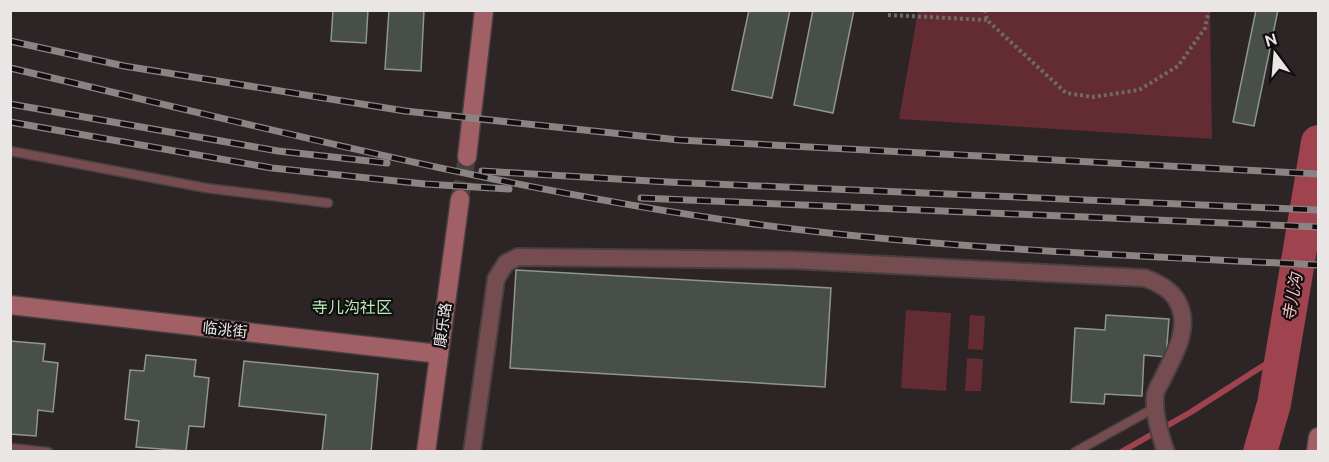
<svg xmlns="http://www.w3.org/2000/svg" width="1329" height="462" font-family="Ubuntu,'Noto Sans SC',sans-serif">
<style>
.green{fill:#632b32}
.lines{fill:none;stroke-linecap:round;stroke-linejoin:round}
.stream{stroke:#9f434f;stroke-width:6}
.river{stroke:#9f434f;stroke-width:34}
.building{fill:#484e48;stroke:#8f968f;stroke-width:1.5}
.secondary-tunnel{stroke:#494142;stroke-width:18;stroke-dasharray:18 9;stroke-linecap:butt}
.lane-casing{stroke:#473f40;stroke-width:11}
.street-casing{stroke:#473f40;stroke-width:20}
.secondary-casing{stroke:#473f40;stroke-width:21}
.path{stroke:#6f6868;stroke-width:4;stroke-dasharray:3 3;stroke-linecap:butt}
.lane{stroke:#754c4f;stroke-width:8}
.street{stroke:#754c4f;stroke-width:16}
.secondary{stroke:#a06065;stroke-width:18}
.rail-casing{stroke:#8a8484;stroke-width:7}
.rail{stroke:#120e0f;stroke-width:4.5;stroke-dasharray:14;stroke-linecap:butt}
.labels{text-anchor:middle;stroke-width:4.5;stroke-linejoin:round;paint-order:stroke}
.street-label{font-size:15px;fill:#ebe6e6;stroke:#120e0f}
.water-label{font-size:16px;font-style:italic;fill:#f5c0c3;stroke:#120e0f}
.neighbourhood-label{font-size:16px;fill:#b4eeb3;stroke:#120e0f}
</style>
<rect width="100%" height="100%" fill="#2c2425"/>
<g class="green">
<path d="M918,11H1210L1212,139L899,119Z"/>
<path d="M906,310L951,313L946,391L901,388Z"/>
<path d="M970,315L985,316L983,350L968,349Z"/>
<path d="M967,358L983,359L981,391H965Z"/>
</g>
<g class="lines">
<path class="stream" d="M1121,452L1191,412L1283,353"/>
<path class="river" d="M1260,452L1274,404L1318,142"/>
</g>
<g class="building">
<path d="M333,10H368L366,43L331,41Z"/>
<path d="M389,10H424L421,71L385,69Z"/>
<path d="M749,10H790L772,98L732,90Z"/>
<path d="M813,10H854L833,113L794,105Z"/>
<path d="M1256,10H1278L1254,126L1233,122Z"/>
<path d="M516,270L831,288L825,387L510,368Z"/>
<path d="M1106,315L1169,319L1166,357L1144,355L1142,396L1105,394L1104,404L1071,402L1075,328L1105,330Z"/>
<path d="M10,341L45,344L43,361L58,363L53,412L38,410L36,436L10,434Z"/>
<path d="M146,355L196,360L194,376L209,378L204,427L189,426L186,451L136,447L139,421L125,419L130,370L144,371Z"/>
<path d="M244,361L378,374L371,452H322L326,415L239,406Z"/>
</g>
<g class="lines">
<path class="secondary-tunnel" d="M460,199L467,157"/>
<g class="lane-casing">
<g id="lane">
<path d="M10,151L206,188L328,203"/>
<path d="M10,448L48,452"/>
<path d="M1075,452L1156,407"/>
</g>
</g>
<g class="street-casing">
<path id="street" d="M472,452L496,279L506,263L518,257L792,260L1145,278C1161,284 1176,292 1181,310C1188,335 1172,358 1162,380C1159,385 1155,391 1155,397C1154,415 1160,435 1166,452"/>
</g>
<g class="secondary-casing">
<g id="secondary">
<path d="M467,157L484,10"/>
<path d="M10,305L439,354"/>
<path d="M426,452L460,199"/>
<path d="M1316,452L1318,437"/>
</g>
</g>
<g class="path">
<path d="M985,10L987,20L1066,93L1093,97L1139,90L1178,66L1205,28L1209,10"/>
<path d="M888,15L987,20"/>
</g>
<use href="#lane" class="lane"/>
<use href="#street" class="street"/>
<use href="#secondary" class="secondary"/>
<g class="rail-casing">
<g id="rail">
<path d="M10,41L124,66L405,111L679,140L1318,174"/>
<path d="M10,68C254,125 499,189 747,223C936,249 1128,255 1318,265"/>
<path d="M10,104L278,151L387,163"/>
<path d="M10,122L272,168L425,184L509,189"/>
<path d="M482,171L668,182L1318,210"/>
<path d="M641,198L1318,227"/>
</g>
</g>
<use href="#rail" class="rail"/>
</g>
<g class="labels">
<g class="street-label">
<text transform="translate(443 325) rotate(-82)" y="5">康乐路</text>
<text transform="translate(225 330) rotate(6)" y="5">临洮街</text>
</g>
<g class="water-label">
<text transform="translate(1292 297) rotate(-80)" y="6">寺儿沟</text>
</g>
<g class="neighbourhood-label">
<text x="352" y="313">寺儿沟社区</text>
</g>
</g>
<rect width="1329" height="462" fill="none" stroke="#ebe6e6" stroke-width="24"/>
<g transform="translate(1275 54) rotate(344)" stroke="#120e0f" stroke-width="4.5" paint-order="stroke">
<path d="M0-4.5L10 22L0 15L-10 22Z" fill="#ebe6e6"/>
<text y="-9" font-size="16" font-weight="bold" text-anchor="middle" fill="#ebe6e6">N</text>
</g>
</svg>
